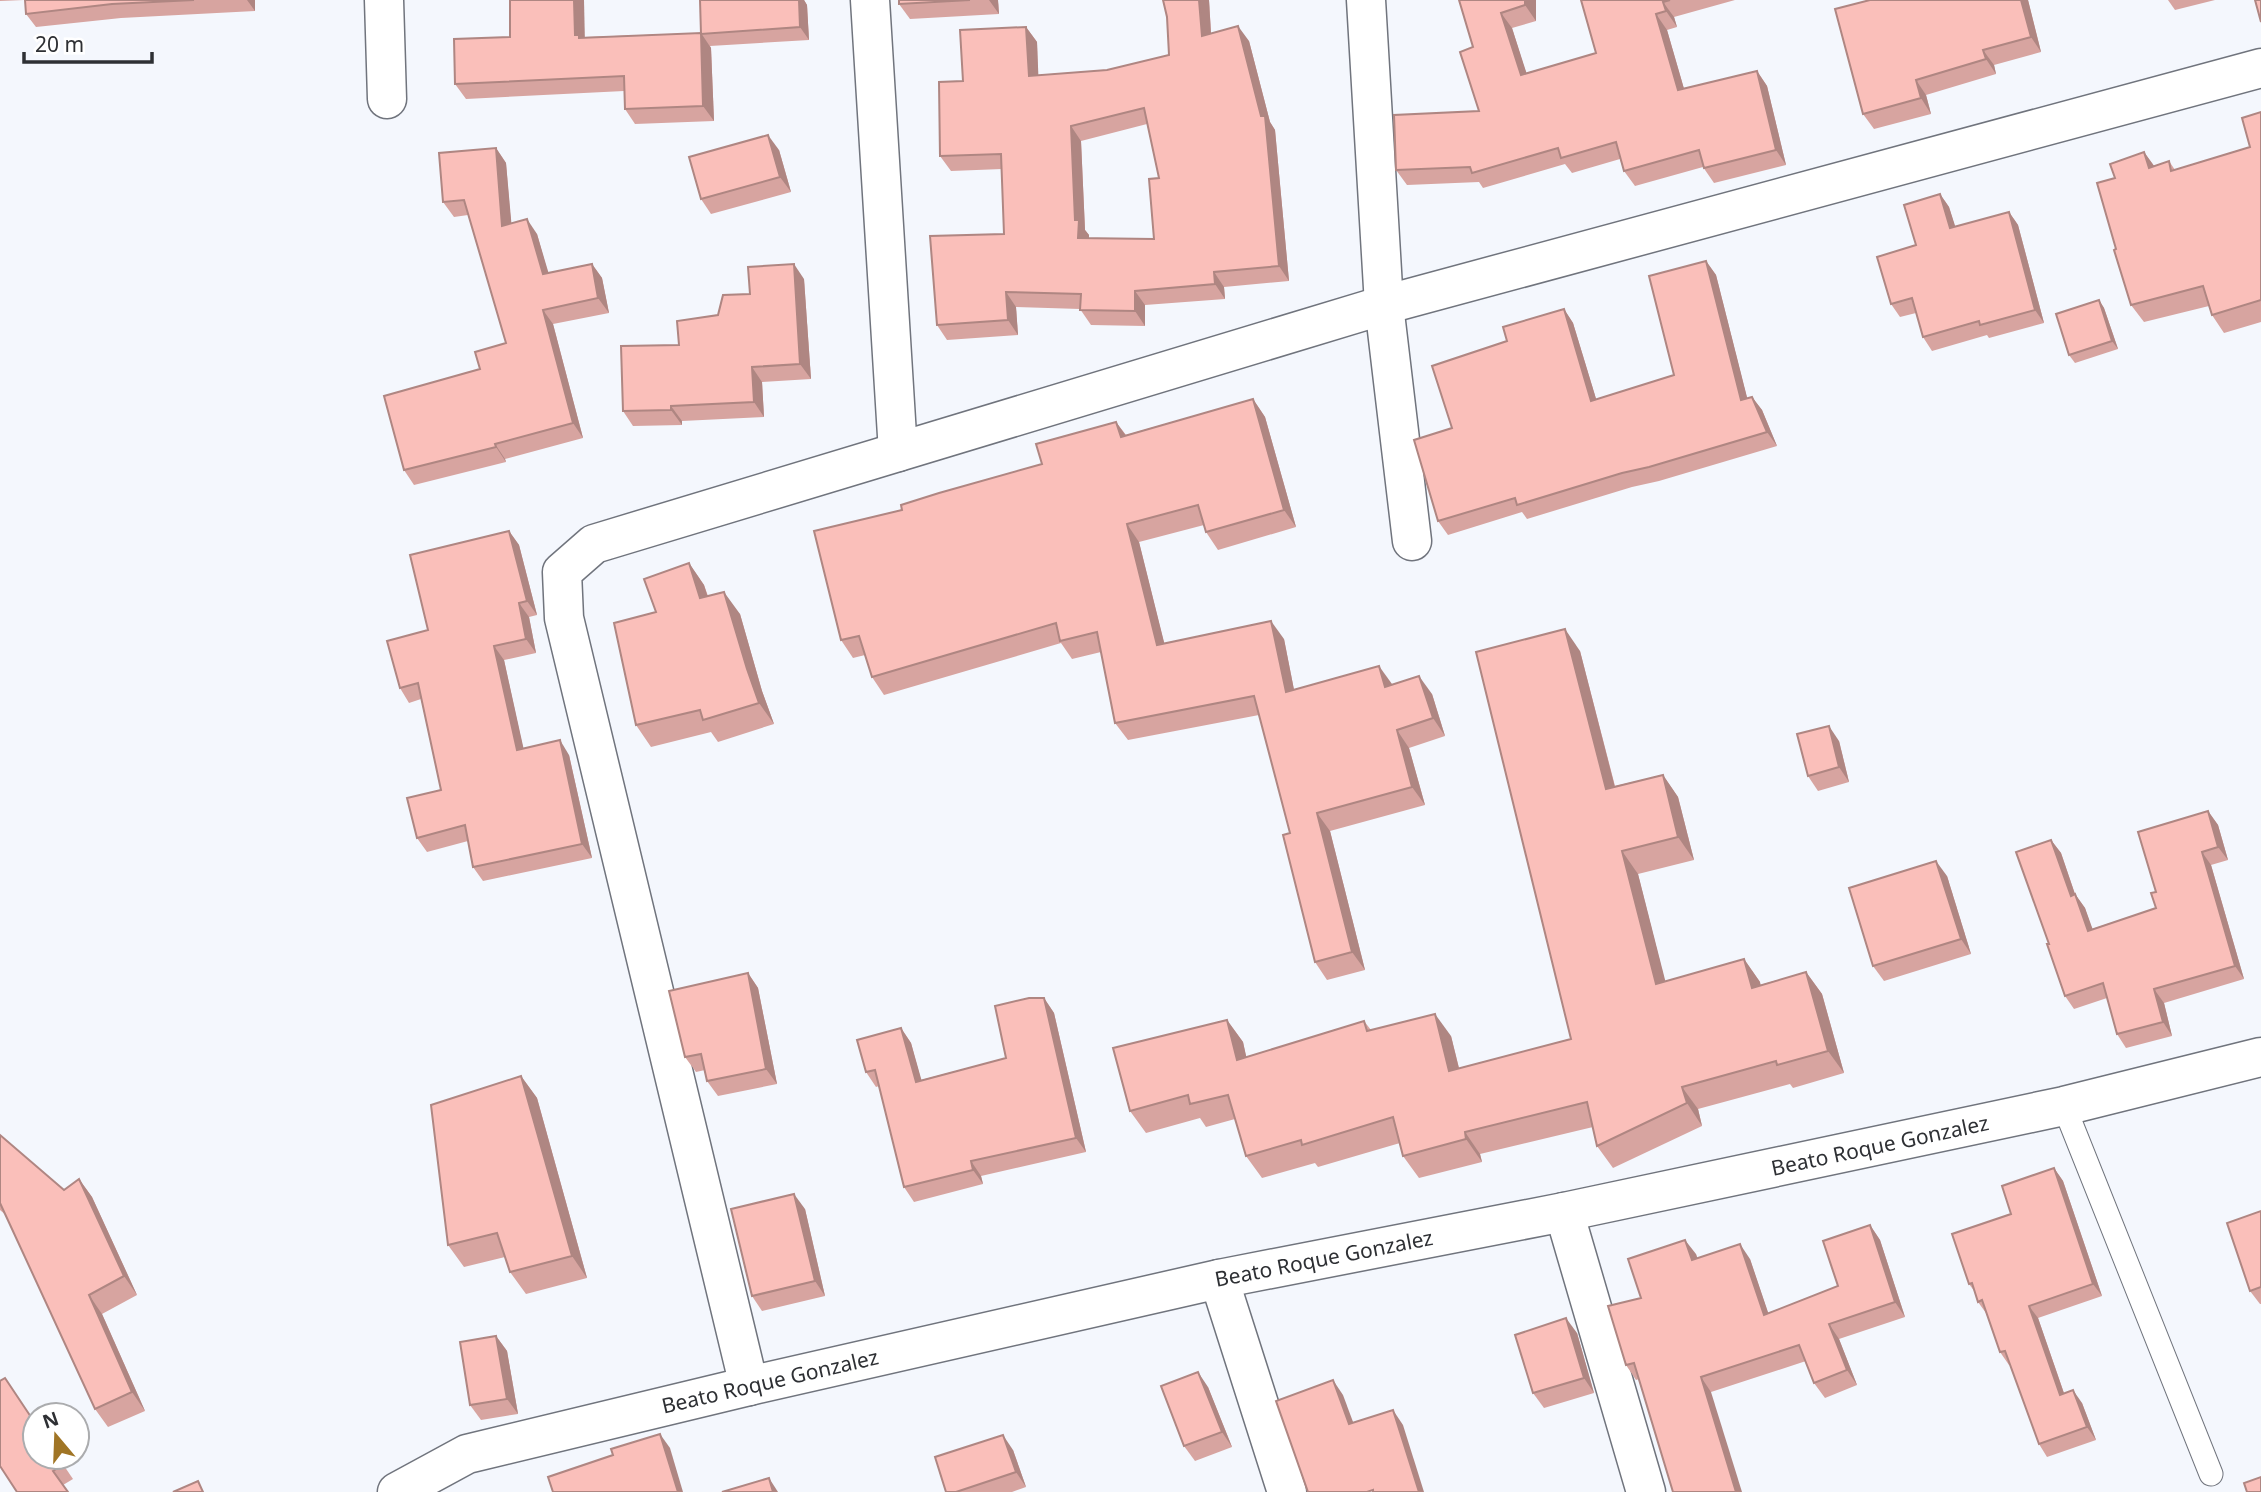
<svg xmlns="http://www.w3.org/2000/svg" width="2261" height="1492" font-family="'Noto Sans',sans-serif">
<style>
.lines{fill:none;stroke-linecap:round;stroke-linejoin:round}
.lane-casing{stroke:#70747d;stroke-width:25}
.street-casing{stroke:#70747d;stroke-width:41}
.secondary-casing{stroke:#70747d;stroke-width:41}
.lane{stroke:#fff;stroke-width:23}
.street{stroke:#fff;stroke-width:38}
.secondary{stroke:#fff;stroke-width:38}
.wall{fill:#d7a4a0;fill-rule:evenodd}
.shaded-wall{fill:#af8682}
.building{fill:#fabfba;stroke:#af8682;stroke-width:2;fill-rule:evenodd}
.labels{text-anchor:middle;stroke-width:5;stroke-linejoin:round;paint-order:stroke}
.street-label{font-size:21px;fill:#2e3034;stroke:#fff}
</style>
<rect width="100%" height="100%" fill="#f4f7fd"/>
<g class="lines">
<g class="lane-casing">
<path id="lane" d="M2064,1106L2211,1474"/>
</g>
<g class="street-casing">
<g id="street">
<path d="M384,0L387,99"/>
<path d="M870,0L898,452"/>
<path d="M1366,0L1384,305L1412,541"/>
<path d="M1564,1212L1646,1492"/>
<path d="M1219,1279L1287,1492"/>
<path d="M749,1386L564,618L562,572L594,544L1384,305L2261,68"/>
</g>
</g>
<g class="secondary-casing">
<path id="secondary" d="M397,1492L467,1454L749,1386L1219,1279L1564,1212L2064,1106L2261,1057"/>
</g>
<use href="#lane" class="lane"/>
<use href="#street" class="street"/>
<use href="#secondary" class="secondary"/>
</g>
<g class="wall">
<path d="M0,0H24L0,1Z"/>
<path d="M25,0H255V11L121,18L36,27L26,14Z"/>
<path d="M700,0H804L807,5L809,40L710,46L711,48L714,121L635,124L625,109L624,91L466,99L455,84L585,37L701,33Z"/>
<path d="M899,0H998L999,14L910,19L899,4Z"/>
<path d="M1209,0L1211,33L1249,41L1270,122L1275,130L1289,281L1224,287L1225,299L1145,305V326L1091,325L1080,309L1016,307L1018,335L947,340L937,325L1004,234L1002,169L951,171L940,156L963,81L1026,27L1037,42L1038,75L1107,70L1169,55ZM1147,124L1159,178L1154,239L1089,238V235L1085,230L1081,141Z"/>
<path d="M1459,0H1536V21L1512,28L1526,73L1596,53L1581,0H1735L1674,17L1677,27L1667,30L1684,89L1757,71L1767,86L1786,165L1714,183L1703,167L1635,186L1624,171L1620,159L1572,173L1565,164L1483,188L1479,182L1407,185L1396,170L1479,111L1473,47Z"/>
<path d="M1870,0H2028L2041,52L1994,65L1996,74L1926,95L1931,114L1874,129L1863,114Z"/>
<path d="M2168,0H2215L2175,10Z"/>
<path d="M2261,112V322L2224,333L2212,315L2209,306L2144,322L2131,305L2116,249L2115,178L2144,152L2154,166L2169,161L2175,170L2250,147Z"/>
<path d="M496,148L506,163L511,224L537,234L548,273L592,264L602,278L609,313L553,324L583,438L505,459L506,462L414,485L404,470L480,369L506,343L468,215L454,217L443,202Z"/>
<path d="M779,150L791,192L711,214L701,199Z"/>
<path d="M1940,194L1949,207L1955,227L2009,212L2018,225L2044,323L1989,338L1987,335L1932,351L1923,337L1916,313L1900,317L1891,304L1916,245Z"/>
<path d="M1706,261L1716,275L1747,398L1752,397L1762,410L1777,446L1659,481L1632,487L1527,519L1522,512L1448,535L1438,521L1452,428L1507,341L1564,309L1573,323L1596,399L1674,375Z"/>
<path d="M804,279L811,379L762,382L764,417L682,421V425L633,426L623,411L679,345L718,315L750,294Z"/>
<path d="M2099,300L2104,308L2118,349L2075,363L2069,355Z"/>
<path d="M1253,399L1265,417L1296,527L1218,550L1206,532L1204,525L1139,542L1164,643L1284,639L1294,690L1392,684L1432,694L1445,736L1409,748L1425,805L1330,831L1365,970L1327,980L1315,962L1290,833L1259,715L1128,740L1115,723L1101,652L1072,659L1061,643L884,695L872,677L865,655L853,658L841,640L1042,464L1116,422L1126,435Z"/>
<path d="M509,531L519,545L537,615L529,617L536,653L504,660L523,748L569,755L592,858L483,881L473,867L468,841L427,852L417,838L441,790L421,699L409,703L400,688L428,630Z"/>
<path d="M689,563L704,585L708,596L740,614L762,691L774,724L718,742L711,732L651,747L636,725L656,612Z"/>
<path d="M1580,651L1615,786L1663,775L1678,797L1694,860L1638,874L1665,982L1744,959L1760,982V985L1806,972L1822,994L1844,1073L1793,1088L1790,1084L1698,1109L1702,1126L1613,1168L1597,1146L1593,1127L1480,1154L1482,1162L1419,1178L1403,1156L1400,1143L1318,1167L1315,1163L1262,1178L1246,1156L1235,1119L1206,1127L1200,1118L1146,1133L1130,1111L1227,1020L1243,1042L1246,1057L1364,1021L1371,1030L1451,1036L1459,1068L1571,1039Z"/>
<path d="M1839,741L1849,782L1818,791L1808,776Z"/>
<path d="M2208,811L2218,825L2228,860L2211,865L2244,979L2164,1003L2172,1036L2126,1048L2117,1034L2107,998L2074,1009L2065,996L2049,944L2051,840L2061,853L2075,894L2085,908L2092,929L2156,908V892Z"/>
<path d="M1947,876L1971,954L1884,981L1873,966Z"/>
<path d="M748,973L758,988L777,1084L718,1096L707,1081L705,1070L696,1072L685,1057Z"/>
<path d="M1044,998L1054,1013L1086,1152L981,1176L983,1184L914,1202L904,1187L879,1086L876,1087L866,1072L901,1028L911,1043L921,1080L1006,1058Z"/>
<path d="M521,1076L537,1098L587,1278L526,1294L510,1272L505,1257L464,1267L448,1245Z"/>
<path d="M0,1135L64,1190L79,1179L92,1197L137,1295L102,1314L145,1411L108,1427L95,1409L7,1216L0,1210Z"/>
<path d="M2054,1168L2063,1181L2102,1296L2038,1318L2064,1393L2082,1403L2096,1440L2047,1457L2039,1444L2010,1365H2009L2000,1352L1986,1313L1978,1302L1975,1292L1969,1284L2011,1214Z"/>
<path d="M805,1209L825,1296L762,1311L752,1296Z"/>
<path d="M2261,1211V1304H2260L2250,1291Z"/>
<path d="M1870,1225L1880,1240L1905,1317L1839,1339L1857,1385L1825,1398L1814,1383L1806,1361L1711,1392L1639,1379L1636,1380L1626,1365L1641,1298L1696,1254L1697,1259H1750L1768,1313L1838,1286Z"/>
<path d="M1577,1333L1594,1393L1544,1408L1533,1393Z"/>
<path d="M496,1336L507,1351L518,1414L481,1420L470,1405Z"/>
<path d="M1208,1387L1232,1447L1195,1461L1184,1446Z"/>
<path d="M1013,1450L1026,1487L1012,1492H946Z"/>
<path d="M58,1457L73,1479L63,1485L17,1492Z"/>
</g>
<g class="shaded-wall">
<path d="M247,0H255V11Z"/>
<path d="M574,0H584L585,44L575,35Z"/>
<path d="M799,0H804L807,5L809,40L800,27Z"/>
<path d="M989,0H998L999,14Z"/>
<path d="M1199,0H1209L1212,51L1202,36Z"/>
<path d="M1525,0H1536V21L1525,5Z"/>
<path d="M2021,0H2028L2041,52L2031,37Z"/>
<path d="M1663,2L1674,17L1677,27L1666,11Z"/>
<path d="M1501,13L1512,28L1532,90L1521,75Z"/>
<path d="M1656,14L1667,30L1689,106L1678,90Z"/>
<path d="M1238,26L1249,41L1270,122L1275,130L1289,281L1279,266L1261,116Z"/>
<path d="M1026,27L1037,42L1039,91L1029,76Z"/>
<path d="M701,33L711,48L714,121L703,106Z"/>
<path d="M1983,50L1994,65L1996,74L1986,59Z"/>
<path d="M1757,71L1767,86L1786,165L1776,150Z"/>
<path d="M1916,80L1926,95L1931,114L1921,98Z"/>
<path d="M1071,126L1081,141L1085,230L1089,235V253L1078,238L1075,220Z"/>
<path d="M768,135L779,150L791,192L780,177Z"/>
<path d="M496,148L506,163L513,241L502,226Z"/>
<path d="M2144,152L2157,170L2149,168Z"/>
<path d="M1940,194L1949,207L1960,241L1950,228Z"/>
<path d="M2009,212L2018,225L2044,323L2035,310Z"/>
<path d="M527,219L537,234L553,288L543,274Z"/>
<path d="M1706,261L1716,275L1751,413L1741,400Z"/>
<path d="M592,264L602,278L609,313L598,298Z"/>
<path d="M794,264L804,279L811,379L800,364Z"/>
<path d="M1214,272L1224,287L1225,299L1215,284Z"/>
<path d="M1135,291L1145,305V326L1135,311Z"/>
<path d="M1006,292L1016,307L1018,335L1008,320Z"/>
<path d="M2099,300L2104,308L2118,349L2112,341Z"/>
<path d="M1564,309L1573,323L1601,415L1591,401Z"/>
<path d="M543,310L553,324L583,438L573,423Z"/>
<path d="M752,367L762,382L764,417L754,402Z"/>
<path d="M1752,397L1762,410L1777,446L1767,432Z"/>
<path d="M1253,399L1265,417L1296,527L1284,510Z"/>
<path d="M671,406L682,421V425L671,410Z"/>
<path d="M1116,422L1129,440L1121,437Z"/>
<path d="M495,444L505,459L506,462L496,447Z"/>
<path d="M1127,524L1139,542L1169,662L1157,645Z"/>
<path d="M509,531L519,545L537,615L527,601Z"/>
<path d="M689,563L704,585L715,620L700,598Z"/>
<path d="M724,592L740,614L762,691L774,724L759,703L747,669Z"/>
<path d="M519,603L529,617L536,653L526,639Z"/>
<path d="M1271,621L1284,639L1298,710L1286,692Z"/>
<path d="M1565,629L1580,651L1621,811L1606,789Z"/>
<path d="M494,646L504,660L527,764L517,750Z"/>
<path d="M1379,666L1392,684L1397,704L1385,687Z"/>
<path d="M1419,676L1432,694L1445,736L1433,718Z"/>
<path d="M1829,726L1839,741L1849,782L1839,767Z"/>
<path d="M1397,730L1409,748L1425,805L1412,787Z"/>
<path d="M560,740L569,755L592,858L582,844Z"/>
<path d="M1663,775L1678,797L1694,860L1678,837Z"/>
<path d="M2208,811L2218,825L2228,860L2218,847Z"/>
<path d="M1317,813L1330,831L1365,970L1352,952Z"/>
<path d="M2051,840L2061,853L2080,909L2071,896Z"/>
<path d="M1622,851L1638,874L1672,1007L1656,984Z"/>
<path d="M2202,852L2211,865L2244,979L2235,966Z"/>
<path d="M1936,861L1947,876L1971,954L1961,939Z"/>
<path d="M2075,894L2085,908L2098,944L2088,931Z"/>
<path d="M1744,959L1760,982L1767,1010L1752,988Z"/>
<path d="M1806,972L1822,994L1844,1073L1828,1051Z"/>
<path d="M748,973L758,988L777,1084L766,1069Z"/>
<path d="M2154,989L2164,1003L2172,1036L2163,1022Z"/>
<path d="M1044,998L1054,1013L1086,1152L1076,1138Z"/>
<path d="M1435,1014L1451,1036L1465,1093L1449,1071Z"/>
<path d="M1227,1020L1243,1042L1252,1082L1237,1060Z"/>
<path d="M901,1028L911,1043L926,1096L916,1082Z"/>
<path d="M521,1076L537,1098L587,1278L572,1256Z"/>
<path d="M1682,1087L1698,1109L1702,1126L1687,1103Z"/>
<path d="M1465,1132L1480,1154L1482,1162L1466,1139Z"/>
<path d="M971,1161L981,1176L983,1184L973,1170Z"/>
<path d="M2054,1168L2063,1181L2102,1296L2093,1284Z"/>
<path d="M79,1179L92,1197L137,1295L124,1276Z"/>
<path d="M794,1194L805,1209L825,1296L815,1281Z"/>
<path d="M1870,1225L1880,1240L1905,1317L1895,1302Z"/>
<path d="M1685,1240L1696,1254L1703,1275L1692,1260Z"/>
<path d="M1740,1244L1750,1259L1774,1330L1764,1315Z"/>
<path d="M89,1295L102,1314L145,1411L132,1392Z"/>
<path d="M2029,1306L2038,1318L2069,1408L2060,1395Z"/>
<path d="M1566,1318L1577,1333L1594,1393L1584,1378Z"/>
<path d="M1829,1324L1839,1339L1857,1385L1847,1370Z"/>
<path d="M496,1336L507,1351L518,1414L507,1399Z"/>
<path d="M1198,1372L1208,1387L1232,1447L1222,1432Z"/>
<path d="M1701,1377L1711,1392L1742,1492H1736Z"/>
<path d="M1333,1380L1343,1395L1359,1438L1349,1424Z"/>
<path d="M2073,1390L2082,1403L2096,1440L2087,1427Z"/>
<path d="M1393,1410L1403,1425L1424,1492H1419Z"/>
<path d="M660,1434L670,1448L683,1492H678Z"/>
<path d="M1003,1435L1013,1450L1026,1487L1016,1472Z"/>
<path d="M769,1478L778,1492H773Z"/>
</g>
<g class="building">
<path d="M25,0H194L112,4L26,14Z"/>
<path d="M510,0H574L575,35H579V38L701,33L703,106L625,109L624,76L455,84L454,39L510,37Z"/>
<path d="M700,0H799L800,27L701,34Z"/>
<path d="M899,0H970L899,4Z"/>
<path d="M1163,0H1199L1202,36L1238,26L1261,116H1265L1279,266L1214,272L1215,284L1135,291V311L1080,310L1081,294L1006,292L1008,320L937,325L930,236L1004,234L1001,154L940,156L939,82L963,81L960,30L1026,27L1029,76L1107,70L1169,55L1167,17ZM1144,108L1159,178L1149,179L1154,239L1078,238L1079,220H1075L1071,126Z"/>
<path d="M1459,0H1525V5L1501,13L1521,75L1596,53L1581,0H1670L1663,2L1666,11L1656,14L1678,90L1757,71L1776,150L1704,168L1699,150L1624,171L1616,142L1561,158L1558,148L1472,173L1470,167L1396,170L1394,115L1479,111L1460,52L1473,47Z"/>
<path d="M1870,0H2021L2031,37L1983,50L1986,59L1916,80L1921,98L1863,114L1835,9Z"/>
<path d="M2255,0H2261V22Z"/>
<path d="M2261,112V300L2212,315L2203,286L2131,305L2114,250L2116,249L2097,183L2115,178L2110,164L2144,152L2149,168L2169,161L2171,171L2250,147L2242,118Z"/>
<path d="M768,135L780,177L701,199L689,157Z"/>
<path d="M496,148L502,226L527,219L543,274L592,264L598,298L543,310L573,423L495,444L496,447L404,470L384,396L480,369L475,352L506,343L464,200L443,202L439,153Z"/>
<path d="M1940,194L1950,228L2009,212L2035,310L1980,325L1979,321L1923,337L1912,298L1891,304L1877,257L1916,245L1904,205Z"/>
<path d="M1706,261L1741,400L1752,397L1767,432L1649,467L1622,473L1517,505L1515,498L1438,521L1414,440L1452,428L1432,366L1507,341L1503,327L1564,309L1591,401L1674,375L1649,276Z"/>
<path d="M794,264L800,364L752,367L754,402L671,406V410L623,411L621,346L679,345L677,321L718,315L723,295L750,294L748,267Z"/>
<path d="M2099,300L2112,341L2069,355L2056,314Z"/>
<path d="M1253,399L1284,510L1206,532L1198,505L1127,524L1157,645L1271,621L1286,692L1379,666L1385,687L1419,676L1433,718L1397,730L1412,787L1317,813L1352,952L1315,962L1283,835L1290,833L1254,696L1115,723L1097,632L1060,641L1056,623L872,677L859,636L841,640L814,531L902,510L901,505L939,493L1042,464L1036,444L1116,422L1121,437Z"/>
<path d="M509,531L527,601L519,603L526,639L494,646L517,750L560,740L582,844L473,867L465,825L417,838L407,798L441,790L418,683L400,688L387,641L428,630L410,555Z"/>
<path d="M689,563L700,598L724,592L747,669L759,703L703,720L700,710L636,725L614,623L656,612L644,579Z"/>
<path d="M1565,629L1606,789L1663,775L1678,837L1622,851L1656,984L1744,959L1752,988L1806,972L1828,1051L1777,1065L1776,1061L1682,1087L1687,1103L1597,1146L1587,1102L1465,1132L1466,1139L1403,1156L1393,1117L1302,1145L1301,1140L1246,1156L1228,1095L1190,1104L1188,1095L1130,1111L1113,1048L1227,1020L1237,1060L1364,1021L1367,1031L1435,1014L1449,1071L1571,1039L1476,652Z"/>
<path d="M1829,726L1839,767L1808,776L1797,734Z"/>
<path d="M2208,811L2218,847L2202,852L2235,966L2154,989L2163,1022L2117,1034L2103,983L2065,996L2047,944H2049L2016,852L2051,840L2071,896L2075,894L2088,931L2156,908L2151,893L2156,892L2138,832Z"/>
<path d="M1936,861L1961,939L1873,966L1849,888Z"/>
<path d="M748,973L766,1069L707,1081L701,1054L685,1057L669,991Z"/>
<path d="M1029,998H1044L1076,1138L971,1161L973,1170L904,1187L875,1070L866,1072L857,1040L901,1028L916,1082L1006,1058L995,1006Z"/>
<path d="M521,1076L572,1256L510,1272L497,1233L448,1245L431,1105Z"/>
<path d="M0,1135L64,1190L79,1179L124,1276L89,1295L132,1392L95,1409L0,1203Z"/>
<path d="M2054,1168L2093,1284L2029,1306L2060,1395L2073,1390L2087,1427L2039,1444L2005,1351L2000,1352L1982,1300L1978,1302L1972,1283L1969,1284L1952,1234L2011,1214L2002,1186Z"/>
<path d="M794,1194L815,1281L752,1296L731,1209Z"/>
<path d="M2261,1211V1287L2250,1291L2227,1223Z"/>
<path d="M1870,1225L1895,1302L1829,1324L1847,1370L1814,1383L1799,1345L1701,1377L1736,1492H1673L1634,1363L1626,1365L1608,1306L1641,1298L1628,1259L1685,1240L1692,1260L1740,1244L1764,1315L1838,1286L1823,1241Z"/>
<path d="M1566,1318L1584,1378L1533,1393L1515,1335Z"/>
<path d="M496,1336L507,1399L470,1405L460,1342Z"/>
<path d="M1198,1372L1222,1432L1184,1446L1161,1386Z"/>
<path d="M5,1378L35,1423V1457H58L63,1465L53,1471L68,1492H17L0,1466V1381Z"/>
<path d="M1333,1380L1349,1424L1393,1410L1419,1492H1373V1490L1367,1492H1308L1276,1401Z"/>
<path d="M660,1434L678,1492H553L548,1477L613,1455L611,1449Z"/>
<path d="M1003,1435L1016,1472L956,1492H946L935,1457Z"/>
<path d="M2261,1477V1492H2247L2244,1483Z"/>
<path d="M769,1478L773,1492H722Z"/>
<path d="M198,1481L203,1492H173Z"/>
</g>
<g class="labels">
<g class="street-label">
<text transform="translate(1880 1146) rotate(-12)" y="7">Beato Roque Gonzalez</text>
<text transform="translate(1324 1259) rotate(-11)" y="7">Beato Roque Gonzalez</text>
<text transform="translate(770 1382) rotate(-13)" y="7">Beato Roque Gonzalez</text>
</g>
</g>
<g transform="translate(56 1436) rotate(341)"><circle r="33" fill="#ffffff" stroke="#abacae" stroke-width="2"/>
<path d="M0-5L12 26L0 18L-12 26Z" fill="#a07525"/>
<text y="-10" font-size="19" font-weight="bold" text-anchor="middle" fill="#2e3034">N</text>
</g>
<path d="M24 52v10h128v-10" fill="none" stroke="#2e3034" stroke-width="3.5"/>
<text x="35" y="52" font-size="21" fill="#2e3034" stroke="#ffffff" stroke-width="5" paint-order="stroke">20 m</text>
</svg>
